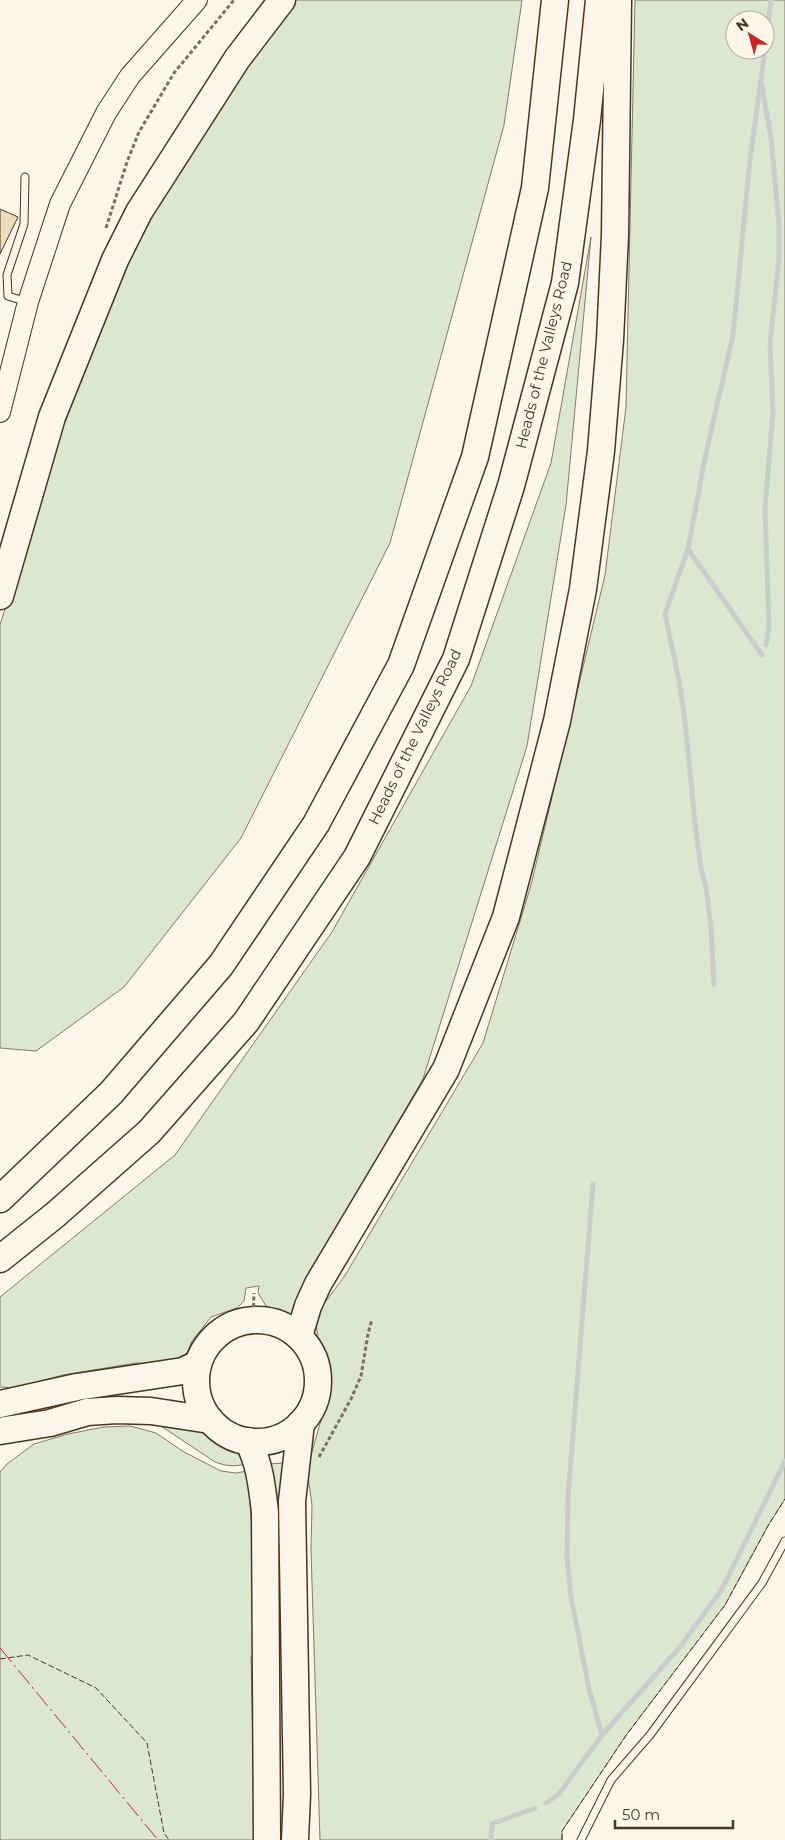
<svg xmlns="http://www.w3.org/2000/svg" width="785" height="1840" font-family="Montserrat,sans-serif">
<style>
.green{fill:#dce7d0;stroke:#887966;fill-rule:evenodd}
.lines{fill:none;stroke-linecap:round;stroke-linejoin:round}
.stream{stroke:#c9cecd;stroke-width:5}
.building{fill:#ecdcbc;stroke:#4a3520}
.lane-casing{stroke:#4a3520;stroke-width:9}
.secondary-casing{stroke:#4a3520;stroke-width:22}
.highway-casing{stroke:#4a3520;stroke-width:29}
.path{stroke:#7f6f5c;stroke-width:3;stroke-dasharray:4 2.5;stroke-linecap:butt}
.lane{stroke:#fbf6e9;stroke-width:7}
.secondary{stroke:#fbf6e9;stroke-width:20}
.highway{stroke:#fbf6e9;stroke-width:26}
.fence{stroke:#4a3520;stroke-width:1;stroke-dasharray:6 2.5;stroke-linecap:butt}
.power{stroke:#c62828;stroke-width:1;stroke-dasharray:18 4 2.5 4;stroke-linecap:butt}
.labels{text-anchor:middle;stroke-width:4;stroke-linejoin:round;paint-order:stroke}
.street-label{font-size:15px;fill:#4a3520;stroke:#fbf6e9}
</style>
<rect width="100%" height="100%" fill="#fbf6e9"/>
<g class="green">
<path d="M292,0H522L504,125L390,543L241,838L124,987L36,1051L0,1048V625L64,419L99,323L143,229L219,101Z"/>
<path d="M635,0H785V1499L769,1524L725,1605L627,1734L562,1831V1840H320L311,1550L312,1505L307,1469L328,1396L331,1380L318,1337L316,1325L323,1305L344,1277L483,1043L531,885L605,575L626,407ZM735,20H765V50H735Z"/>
<path d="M591,237L566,505L527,746L423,1079L308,1278L292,1315L266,1306L258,1293L259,1286L246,1288L244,1301L237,1308L211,1317L192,1341L187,1353L169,1364L136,1363L63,1375L15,1388L0,1387V1297L175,1155L332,932L471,686L551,463Z"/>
<path d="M158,1424C190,1429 228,1433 245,1464C234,1467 226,1466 215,1462Z"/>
<path d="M130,1426L156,1433L184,1452L221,1471L236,1473L247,1471L249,1487L252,1529L257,1656H251L255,1840H0V1472L7,1464L34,1444L68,1434L104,1427Z"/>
<path d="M283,1463V1605H279L277,1529L269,1464Z"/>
</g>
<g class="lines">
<g class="stream">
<path d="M765,47L771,0"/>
<path d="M762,86L771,138L779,224V259L770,344L773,412L765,508L769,627L766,645"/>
<path d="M688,549L762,655"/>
<path d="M714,985L711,926L706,888L700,862L695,823L685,721L679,681L665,614L688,549L705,458L733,335L750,160L765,50"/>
<path d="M593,1184L568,1497L567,1558L571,1597L589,1689L602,1735"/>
<path d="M546,1803L558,1795L602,1735L680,1647L722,1589L785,1461"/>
<path d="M491,1840L492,1824L535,1808"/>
</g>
</g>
<path class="building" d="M0,209L18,217L0,254Z"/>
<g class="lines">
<g class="lane-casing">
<g id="lane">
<path d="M25,177L24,224L7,275L8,296L27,302"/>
<path d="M581,1840L611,1780L650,1735L762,1583L785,1541"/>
</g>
</g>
<g class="secondary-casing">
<path id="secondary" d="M0,412L28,302L60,204L106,113L130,76L197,0"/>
</g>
<g class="highway-casing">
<g id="highway">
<path d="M0,596L52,417L115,260L139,212L237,59L282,0"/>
<path d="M0,1199L111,1093L221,965L316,824L401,665L475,457L535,188L555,0"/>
<path d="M0,1259L55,1215L149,1132L246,1022L357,857L456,659L511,486L565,283L587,120L599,0"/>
<circle cx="257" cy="1381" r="61"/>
<path d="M299,1336L308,1306L318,1284L446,1069L506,917L557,721L583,589L601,451L610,340L615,235L618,0"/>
<path d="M0,1404L77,1387L183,1371L198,1364"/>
<path d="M0,1431L50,1423L87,1412L117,1410L151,1411L210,1420"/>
<path d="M248,1441C260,1464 262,1487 265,1512L267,1840"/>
<path d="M295,1840L297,1794L292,1501L301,1423"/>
</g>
</g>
<g class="path">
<path d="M106,228L127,162L139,132L174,73L234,0"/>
<path d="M253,1320L254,1293"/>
<path d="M319,1457L351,1399L361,1376L368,1334L372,1319"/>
</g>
<use href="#lane" class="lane"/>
<use href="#secondary" class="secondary"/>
<use href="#highway" class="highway"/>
<g class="fence">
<path d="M0,1659L28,1655L96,1688L147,1743L164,1833L169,1840"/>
<path d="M562,1840V1831L627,1734L725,1605L769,1524L785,1499"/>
</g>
<path class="power" d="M0,1648L158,1840"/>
</g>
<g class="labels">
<g class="street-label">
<text transform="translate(544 355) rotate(-76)" y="5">Heads of the Valleys Road</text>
<text transform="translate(415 737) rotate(-64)" y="5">Heads of the Valleys Road</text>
</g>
</g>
<g transform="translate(750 35) rotate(323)"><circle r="24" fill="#fbf6e9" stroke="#b4a999"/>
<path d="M0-4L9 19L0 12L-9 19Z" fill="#c62828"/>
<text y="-8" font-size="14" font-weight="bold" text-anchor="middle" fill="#4a3520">N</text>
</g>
<path d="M615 1820v8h118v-8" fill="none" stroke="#4a3520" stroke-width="2.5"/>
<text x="622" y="1820" font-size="15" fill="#4a3520" stroke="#fbf6e9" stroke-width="4" paint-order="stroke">50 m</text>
</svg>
